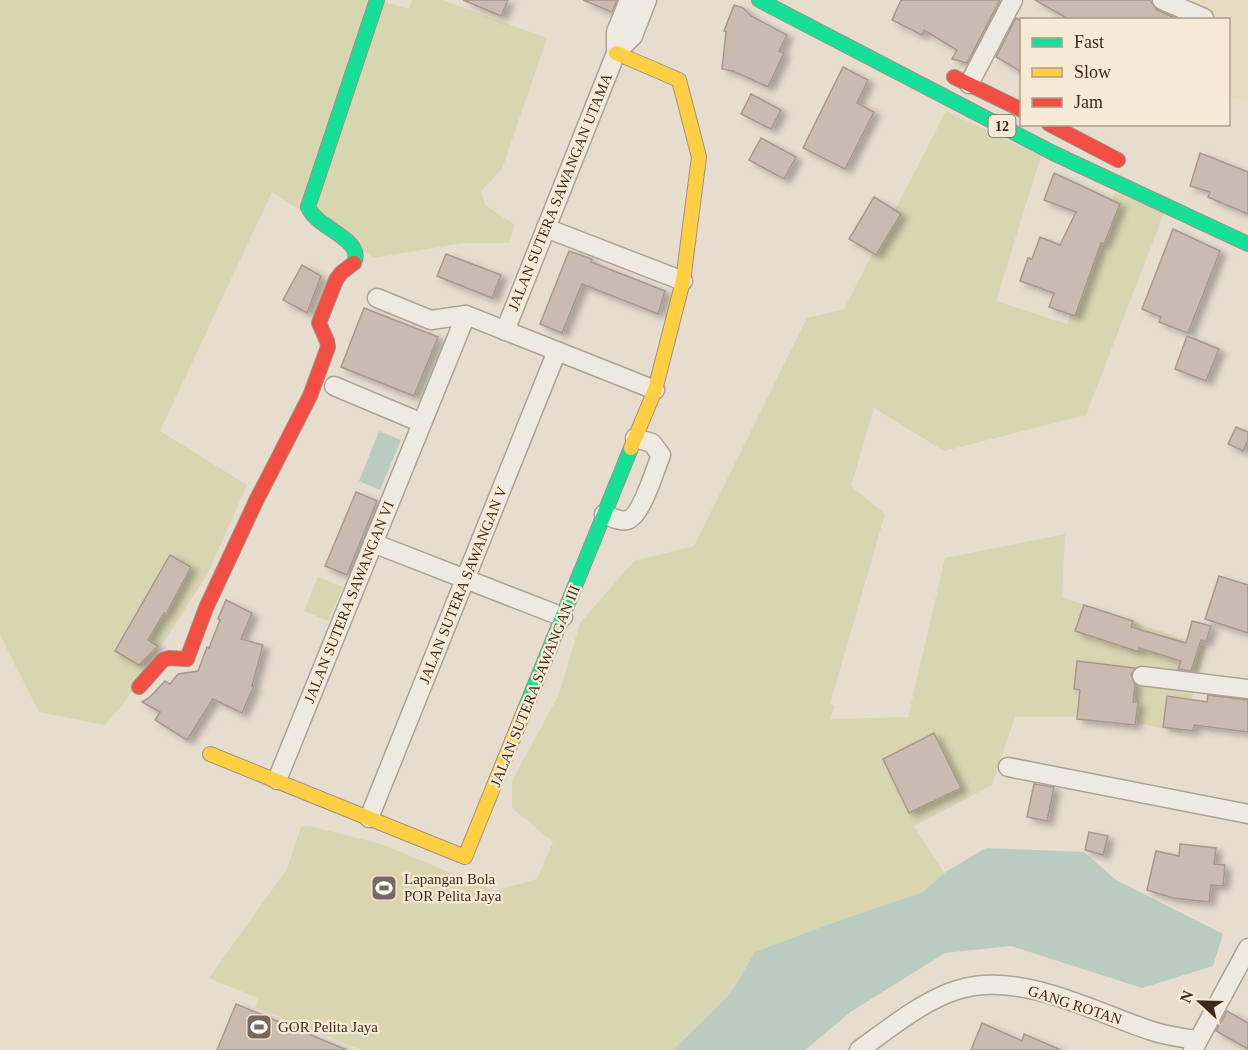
<svg xmlns="http://www.w3.org/2000/svg" width="1248" height="1050" font-family="'Times New Roman',serif">
<style>
.farmland{fill:#e6dbbf}
.green{fill:#d8d5b1}
.water{fill:#bacbbf}
.building{fill:#cabbb0;stroke:#a7988e;stroke-width:1.5;filter:url(#shadow)}
.lines{fill:none;stroke-linecap:round;stroke-linejoin:round}
.street-casing{stroke:#aca297;stroke-width:21}
.fast-casing{stroke:#9b9288;stroke-width:16}
.slow-casing{stroke:#9b9288;stroke-width:16}
.jam-casing{stroke:#9b9288;stroke-width:16}
.street{stroke:#eee9e1;stroke-width:18}
.fast{stroke:#16e098;stroke-width:14}
.slow{stroke:#ffcf43;stroke-width:14}
.jam{stroke:#f24e42;stroke-width:14}
.labels{text-anchor:middle;stroke-width:4.5;stroke-linejoin:round;paint-order:stroke}
.shield{fill:#f7ead5;stroke:#736456;stroke-width:1.5}
.shield-label{font-size:14px;font-weight:bold;fill:#3b2a1f}
.street-label{font-size:15px;fill:#3b2a1f;stroke:#f7ead5}
.poi-label{font-size:15px;fill:#3b2a1f;stroke:#f7ead5;text-anchor:start}
</style>
<defs>
<filter id="shadow"><feDropShadow dx="6" dy="4" stdDeviation="3" flood-color="#0004"/></filter>
</defs>
<rect width="100%" height="100%" fill="#e6ddcf"/>
<path class="farmland" d="M1191,0H1248V102L1229,96L1228,20H1183Z"/>
<g class="green">
<path d="M0,0H376L409,9L412,0H442L547,38L502,169L481,191L485,205L515,225L508,243H464L374,258L272,192L160,431L247,485L207,575L124,703L105,725L39,712L0,635Z"/>
<path d="M946,111L1041,156L996,301L1067,324L1115,192L1164,213L1086,415L944,451L874,408L851,486L885,514L830,704L835,706L830,719L908,717L945,558L1065,534L1062,597L1206,647L1182,733L1108,716L1015,717L992,785L914,826L944,873L923,892L832,923L755,952L730,994L673,1050H362L255,1007L258,998L209,978L287,869L301,827L309,826L381,844L495,891L537,879L553,842L512,808V781L559,694L580,623L634,561L694,546L807,318L844,309Z"/>
<path d="M318,577L343,587L328,621L304,611Z"/>
</g>
<g class="water">
<path d="M379,431L401,440L380,490L359,481Z"/>
<path d="M986,848L1084,852L1116,880L1223,934L1213,966L1142,988L1011,946L945,953L852,1011L805,1050H673L730,994L755,952L832,923L923,892L944,873Z"/>
</g>
<g class="building">
<path d="M463,0H508L501,16Z"/>
<path d="M583,0H617L612,12Z"/>
<path d="M901,0H1000L967,63L952,59L957,50L924,30L922,35L892,20Z"/>
<path d="M1035,0H1150L1157,10L1179,20H1070Z"/>
<path d="M734,5L743,8L751,16L787,35L779,51L784,53L768,87L733,71L722,69L726,32L724,31Z"/>
<path d="M1016,18L1022,21V72L996,57Z"/>
<path d="M843,67L868,80L857,103L874,112L845,169L803,148Z"/>
<path d="M751,94L781,110L771,129L741,114Z"/>
<path d="M761,138L796,157L784,179L749,160Z"/>
<path d="M1200,153L1248,172V214L1208,197L1210,192L1190,186Z"/>
<path d="M1054,173L1120,204L1104,244L1101,243L1075,316L1049,307L1054,293L1020,281L1028,258L1032,259L1040,237L1060,245L1076,212L1044,200Z"/>
<path d="M874,197L901,214L876,255L849,239Z"/>
<path d="M1173,229L1220,251L1188,333L1159,322L1161,317L1142,309Z"/>
<path d="M569,251L592,259L591,262L665,291L658,314L582,284L562,333L540,324Z"/>
<path d="M446,254L501,275L492,298L437,276Z"/>
<path d="M302,265L321,276L307,313L283,300Z"/>
<path d="M364,308L438,337L414,396L341,367Z"/>
<path d="M1187,336L1219,349L1206,381L1175,369Z"/>
<path d="M1236,427L1248,432V440L1243,451L1228,444Z"/>
<path d="M356,492L377,501L347,575L325,566Z"/>
<path d="M170,555L191,567L166,614L164,613L148,640L158,646L139,665L115,651Z"/>
<path d="M1219,576L1248,585V633L1205,619Z"/>
<path d="M226,600L252,613L241,639L263,645L252,686H254L242,713L213,699L187,740L155,720L160,712L142,702L150,697L165,681L170,684L178,674L198,671L207,647L209,648L220,620L218,619Z"/>
<path d="M1084,605L1133,621L1131,627L1186,643L1192,621L1211,626L1206,642L1201,640L1191,671L1178,669L1181,661L1139,648V652L1075,631Z"/>
<path d="M1077,661L1135,668L1131,675L1135,685L1133,702H1138L1135,725L1077,719L1080,690L1074,689Z"/>
<path d="M1208,695L1248,700V732L1194,725L1193,731L1163,727L1167,696L1207,702Z"/>
<path d="M934,733L961,788L909,813L883,759Z"/>
<path d="M1034,784L1054,787L1047,821L1027,817Z"/>
<path d="M1089,832L1108,836L1103,855L1085,850Z"/>
<path d="M1180,844L1216,848L1214,864L1225,865L1223,886L1211,885L1209,902L1173,898L1147,890L1156,851L1179,856Z"/>
<path d="M236,1004L347,1050H217Z"/>
<path d="M1227,1011L1248,1023V1049L1216,1031Z"/>
<path d="M982,1023L1022,1041L1024,1034L1061,1050H971Z"/>
</g>
<g class="lines">
<g class="street-casing">
<g id="street">
<path d="M1162,0L1204,18"/>
<path d="M616,53L633,36L647,0"/>
<path d="M969,84L1013,0"/>
<path d="M546,228L683,281"/>
<path d="M377,298L431,320L466,315L655,390"/>
<path d="M505,331L616,53V32L629,0"/>
<path d="M334,386L422,423"/>
<path d="M604,514C611,517 620,522 627,520C641,517 655,470 661,455L652,443L635,438"/>
<path d="M373,543L563,617"/>
<path d="M1142,676L1248,689"/>
<path d="M1008,767L1248,814"/>
<path d="M277,780L466,315"/>
<path d="M369,818L557,351"/>
<path d="M859,1050C889,1029 922,1001 957,990C1019,970 1094,1012 1152,1031C1167,1036 1182,1038 1197,1040"/>
<path d="M1193,1050L1248,948"/>
</g>
</g>
<g class="fast-casing">
<g id="fast">
<path d="M759,0L1053,153L1248,244"/>
<path d="M354,263C365,239 317,229 308,207L377,0"/>
<path d="M525,709L631,448"/>
</g>
</g>
<g class="slow-casing">
<g id="slow">
<path d="M616,53L679,80L699,157L683,281L655,390L631,448"/>
<path d="M210,754L465,857L525,709"/>
</g>
</g>
<g class="jam-casing">
<g id="jam">
<path d="M954,77L1022,110"/>
<path d="M1049,124L1118,160"/>
<path d="M139,687L163,660L169,658L187,659L206,608L256,501L310,396L328,347L327,341L319,323L336,280L341,273L354,263"/>
</g>
</g>
<use href="#street" class="street"/>
<use href="#fast" class="fast"/>
<use href="#slow" class="slow"/>
<use href="#jam" class="jam"/>
</g>
<defs>
<g id="stadium-square" transform="scale(1.35)"><rect x="-9" y="-9" width="18" height="18" rx="4" fill="#77695d" stroke="#f7ead5"/><path d="M0-5a6.5 5 0 1 0 0 10a6.5 5 0 1 0 0-10ZM-3.5-1.8h7v3.6h-7Z" fill="#fff"/></g>
</defs>
<g fill-rule="evenodd">
<use href="#stadium-square" x="384" y="888"/>
<use href="#stadium-square" x="259" y="1027"/>
</g>
<g class="labels">
<rect class="shield" x="988.5" y="115" width="27" height="22" rx="4.5"/>
<g class="shield-label">
<text x="1002" y="131">12</text>
</g>
<g class="street-label">
<text transform="translate(560 192) rotate(-68)" y="5">JALAN SUTERA SAWANGAN UTAMA</text>
<text transform="translate(463 585) rotate(-68)" y="5">JALAN SUTERA SAWANGAN V</text>
<text transform="translate(349 602) rotate(-68)" y="5">JALAN SUTERA SAWANGAN VI</text>
<text transform="translate(535 686) rotate(-68)" y="5">JALAN SUTERA SAWANGAN III</text>
<text transform="translate(1075 1005) rotate(18)" y="5">GANG ROTAN</text>
</g>
<g class="poi-label">
<text x="404" y="884">Lapangan Bola<tspan x="404" dy="17">POR Pelita Jaya</tspan></text>
<text x="278" y="1032">GOR Pelita Jaya</text>
</g>
</g>
<rect x="1020" y="18" width="210" height="108" fill="#f7ead5" stroke="#ac9d8c" stroke-width="1.5"/>
<rect x="1032" y="38" width="30" height="9" fill="#16e098" stroke="#ac9d8c" stroke-width="1.5"/>
<text x="1074" y="48" font-size="18" fill="#3b2a1f">Fast</text>
<rect x="1032" y="68" width="30" height="9" fill="#ffcf43" stroke="#ac9d8c" stroke-width="1.5"/>
<text x="1074" y="78" font-size="18" fill="#3b2a1f">Slow</text>
<rect x="1032" y="98" width="30" height="9" fill="#f24e42" stroke="#ac9d8c" stroke-width="1.5"/>
<text x="1074" y="108" font-size="18" fill="#3b2a1f">Jam</text>
<g transform="translate(1200 1002) rotate(292)" stroke="#f7ead5" stroke-width="4.5" paint-order="stroke">
<path d="M0-4.5L10 22L0 15L-10 22Z" fill="#3b2a1f"/>
<text y="-9" font-size="16" font-weight="bold" text-anchor="middle" fill="#3b2a1f">N</text>
</g>
</svg>
